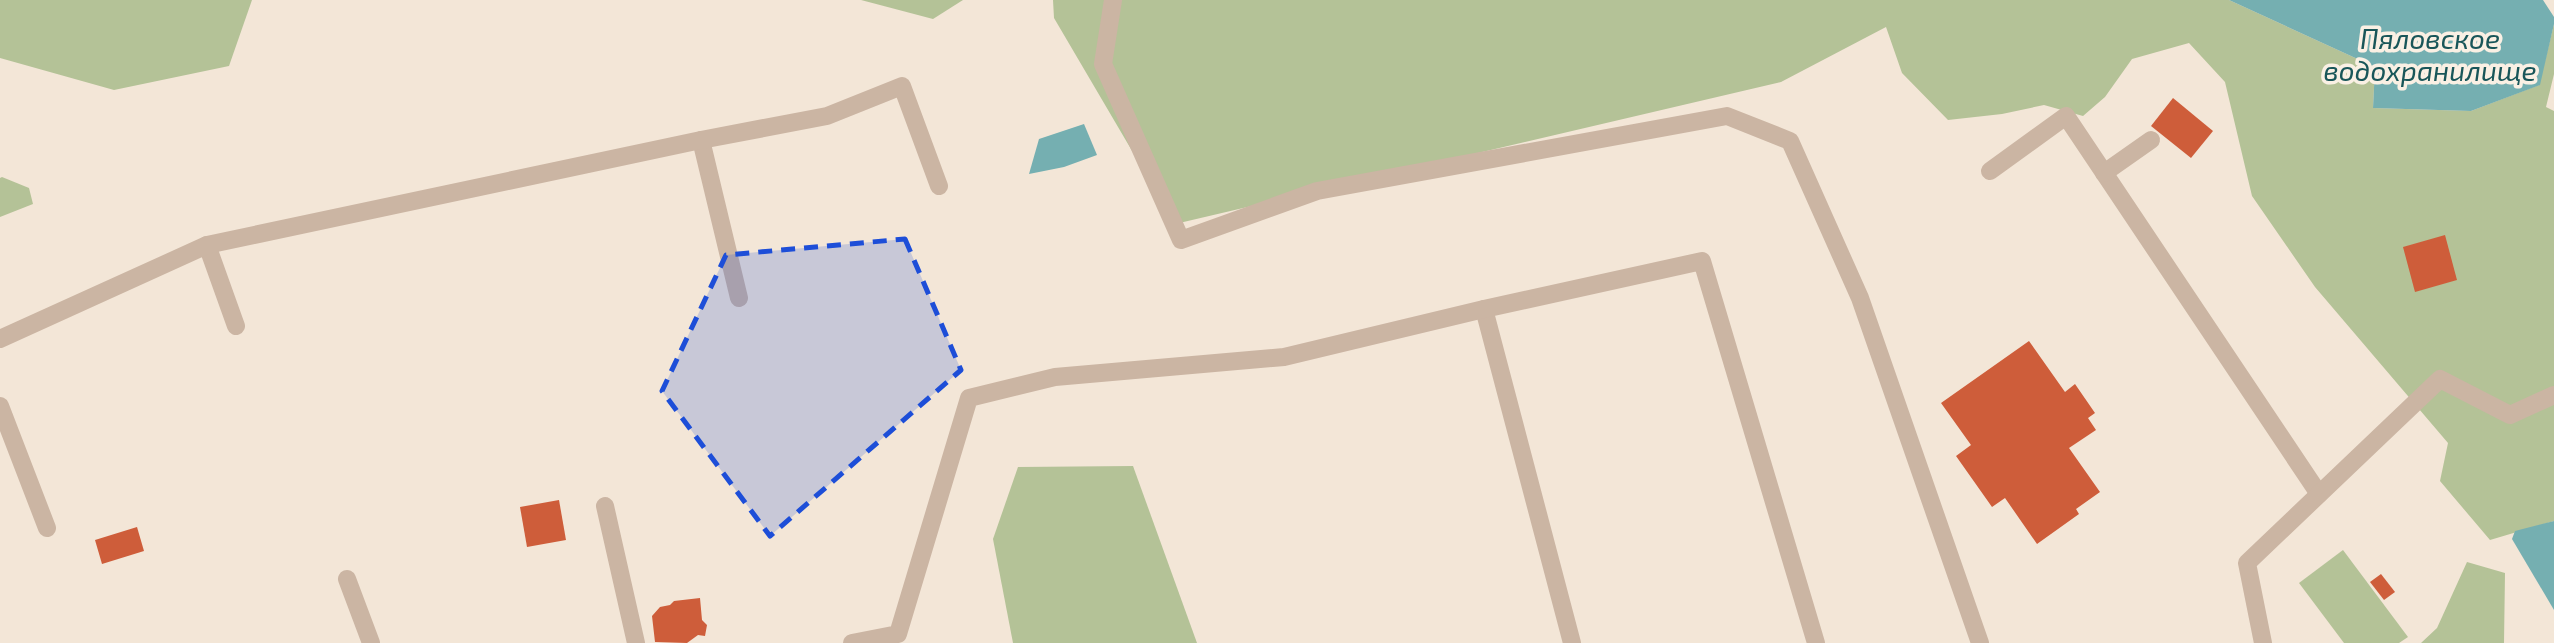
<svg xmlns="http://www.w3.org/2000/svg" width="2554" height="643" font-family="'Exo 2',sans-serif">
<style>
.green{fill:#b4c297}
.water{fill:#75afb1}
.building{fill:#ce5d3a}
.lines{fill:none;stroke-linecap:round;stroke-linejoin:round}
.minor{stroke:#cbb5a3;stroke-width:18}
.marked{fill:#1d4ed8;fill-opacity:0.2;stroke:#1d4ed8;stroke-width:5;stroke-dasharray:14 9;stroke-linejoin:round}
.labels{text-anchor:middle;stroke-width:7;stroke-linejoin:round;paint-order:stroke}
.water-label{font-size:28px;font-style:italic;fill:#195659;stroke:#faf0e4}
</style>
<rect width="100%" height="100%" fill="#f3e6d7"/>
<g class="green">
<path d="M0,0H252L229,66L114,90L0,58Z"/>
<path d="M861,0H963L933,19Z"/>
<path d="M1053,0H2229L2375,67L2373,108L2471,111L2539,85L2554,24V74L2546,107L2554,111V521L2490,540L2440,481L2448,443L2315,287L2252,196L2225,82L2189,43L2132,59L2105,97L2083,116L2044,105L2002,114L1948,120L1902,73L1886,27L1781,82L1175,224L1054,18Z"/>
<path d="M2,177L29,188L33,204L0,217V178Z"/>
<path d="M1133,466L1197,643H1013L993,539L1018,467Z"/>
<path d="M2343,550L2408,637L2399,643H2344L2299,583Z"/>
<path d="M2467,562L2505,573L2504,643H2421L2437,628Z"/>
</g>
<g class="water">
<path d="M2229,0H2543L2554,17V24L2540,85L2471,111L2373,108L2375,67Z"/>
<path d="M1084,124L1097,155L1064,167L1029,174L1039,139Z"/>
<path d="M2554,521V610L2512,539L2515,531Z"/>
</g>
<g class="building">
<path d="M2173,98L2213,131L2191,158L2151,126Z"/>
<path d="M2445,235L2457,280L2415,292L2403,247Z"/>
<path d="M2029,341L2065,392L2075,384L2095,413L2088,418L2096,430L2069,448L2100,492L2076,509L2079,514L2037,544L2005,498L1992,507L1956,456L1971,445L1941,403Z"/>
<path d="M559,500L566,540L527,547L520,507Z"/>
<path d="M137,527L144,551L102,564L95,540Z"/>
<path d="M2381,574L2395,592L2384,600L2370,582Z"/>
<path d="M700,598L702,620L707,625L705,636L698,635L687,643L655,642L652,616L660,607L670,605L674,601Z"/>
</g>
<g class="lines">
<g class="minor">
<path d="M1113,0L1103,64L1181,240L1317,191L1727,116L1790,141L1860,298L1980,643"/>
<path d="M701,140L739,298"/>
<path d="M1990,171L2066,116L2319,494"/>
<path d="M2104,173L2151,140"/>
<path d="M207,245L236,326"/>
<path d="M1484,309L1572,643"/>
<path d="M0,339L207,245L701,140L827,116L902,86L939,186"/>
<path d="M0,406L47,528"/>
<path d="M605,506L636,643"/>
<path d="M347,579L371,643"/>
<path d="M852,643L898,634L969,398L1055,377L1284,357L1484,309L1702,261L1816,643"/>
<path d="M2263,643L2247,563L2440,379L2510,415L2554,395"/>
</g>
</g>
<path class="marked" d="M905,239L961,370L770,536L662,391L726,255Z"/>
<g class="labels">
<g class="water-label">
<text x="2430" y="49">Пяловское<tspan x="2430" dy="32">водохранилище</tspan></text>
</g>
</g>
</svg>
